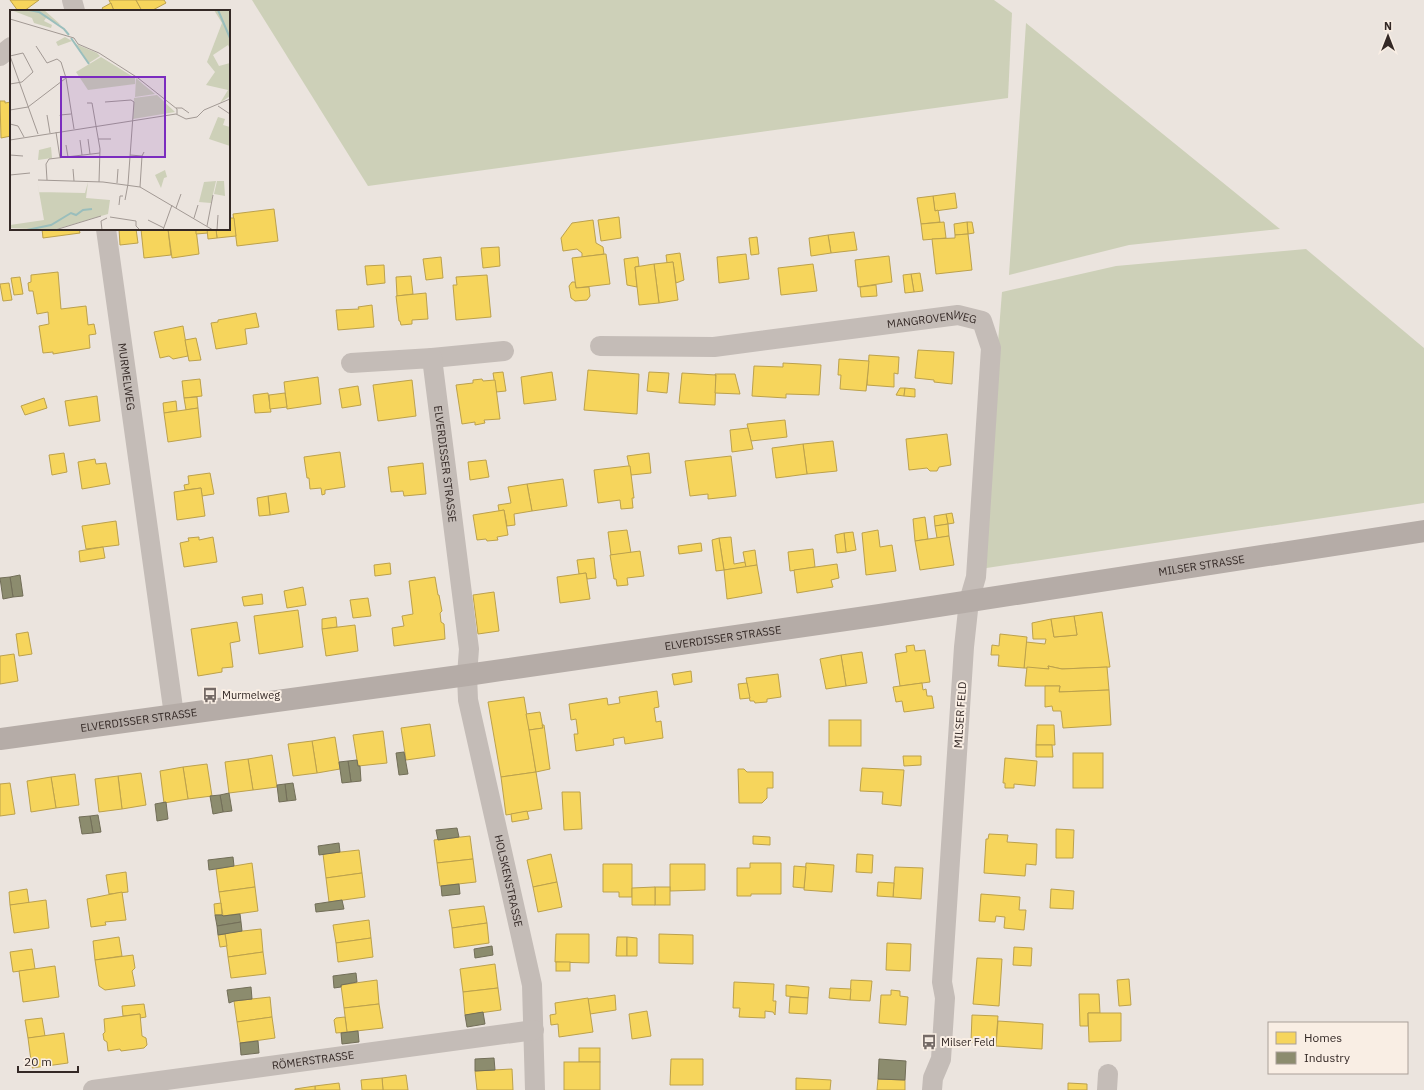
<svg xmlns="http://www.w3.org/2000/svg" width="1424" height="1090" font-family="'IBM Plex Sans',sans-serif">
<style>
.green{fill:#cdd0b8}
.homes{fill:#f6d55c;stroke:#bca14c}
.industry{fill:#8c8c6e;stroke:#726e58}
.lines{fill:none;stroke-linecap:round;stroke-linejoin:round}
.street{stroke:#c4bcb7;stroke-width:20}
.secondary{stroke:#b5aca7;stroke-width:22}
.labels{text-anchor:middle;stroke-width:4;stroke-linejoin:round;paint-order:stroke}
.street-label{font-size:11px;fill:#342926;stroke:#f9eee4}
.poi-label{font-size:11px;fill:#342926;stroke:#f9eee4;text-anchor:start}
.inset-river{fill:none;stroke:#9abebc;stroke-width:2}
.inset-road{fill:none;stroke:#a29994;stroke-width:1}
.view{fill:#7b2cbf;fill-opacity:0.15;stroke:#7b2cbf;stroke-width:2}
.inset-edge{fill:none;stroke:#342926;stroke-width:2}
</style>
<rect width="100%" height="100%" fill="#ebe4de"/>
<g class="green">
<path d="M252,0H994L1012,13L1008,98L368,186Z"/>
<path d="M1026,23L1280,229L1129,245L1009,275Z"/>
<path d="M1306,249L1424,348V503L980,569L1002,292L1116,266Z"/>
</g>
<g class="homes">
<path d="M10,0H39L24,11H18Z"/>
<path d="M109,0H136L142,11H114Z"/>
<path d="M136,0H164L166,3L151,11H142Z"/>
<path d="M111,3L114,11H104L102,8Z"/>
<path d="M0,101H5V103L11,102V136L1,138Z"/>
<path d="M955,193L957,208L935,211L933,196Z"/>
<path d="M933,196L935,211L938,210L940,222L921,224L917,198Z"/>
<path d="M274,209L278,241L237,246L233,214Z"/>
<path d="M619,217L621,238L601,241L598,220Z"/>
<path d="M229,218H234L236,236L217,238L216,229H229Z"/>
<path d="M593,220L596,243L603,247L604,254L582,257V253L577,249L563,251L561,238L572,223Z"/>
<path d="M944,222L946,238L923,240L921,224Z"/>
<path d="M967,222H972L974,233L968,234Z"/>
<path d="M967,222L968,234L955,235L954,224Z"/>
<path d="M42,229H79L80,233L43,238Z"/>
<path d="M119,229H136L138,243L120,245Z"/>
<path d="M141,229H168L171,255L144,258Z"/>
<path d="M168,229H196L199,254L172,258Z"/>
<path d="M196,229H207L208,233L196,234Z"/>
<path d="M207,229H216L217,238L208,239Z"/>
<path d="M854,232L857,250L831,253L828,235Z"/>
<path d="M968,234L972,270L936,274L932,239L955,238V235Z"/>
<path d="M828,235L831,253L811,256L809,238Z"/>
<path d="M757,237L759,254L751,255L749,238Z"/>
<path d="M499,247L500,266L483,268L481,248Z"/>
<path d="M680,253L684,280L676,283L673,262L667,263L666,255Z"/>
<path d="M606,254L610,284L576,288L572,258Z"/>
<path d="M746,254L749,279L719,283L717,257Z"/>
<path d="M889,256L892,282L858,287L855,260Z"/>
<path d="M441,257L443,278L426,280L423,259Z"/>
<path d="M638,257L639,266L635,267L637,287L627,285L624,259Z"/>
<path d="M673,262L678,300L659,303L654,264Z"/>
<path d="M654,264L659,303L639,305L635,267Z"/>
<path d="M813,264L817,291L781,295L778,268Z"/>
<path d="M384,265L385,283L367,285L365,266Z"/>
<path d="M58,272L61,309L86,306L88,325L94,324L96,334L89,335L90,348L53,354V352L43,353L39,326L49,324L48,312L37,314L33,291H29L28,283L31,282V275Z"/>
<path d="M920,273L923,291L914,292L911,274Z"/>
<path d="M911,274L914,292L905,293L903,275Z"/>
<path d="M487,275L491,317L456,320L453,285H457L456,277Z"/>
<path d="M411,276L413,294L397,296L396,277Z"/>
<path d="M20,277L23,294L14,295L11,278Z"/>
<path d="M572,282H575L576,288L589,287L590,296L587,300L575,301L571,298L569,286Z"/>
<path d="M9,283L12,300L3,301L0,284Z"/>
<path d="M876,285L877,296L861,297L860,287Z"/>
<path d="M426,293L428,319L412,320V324L401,325L400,321H399L396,296Z"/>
<path d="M372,305L374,327L338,330L336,310L359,309L358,307Z"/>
<path d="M256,313L259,327L245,329L247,344L216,349L211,323L218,322V320Z"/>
<path d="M183,326L188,356L173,359L169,356L160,358L154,332Z"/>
<path d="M196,338L201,360L189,361L185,340Z"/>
<path d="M918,350L954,352L952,384L934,382V380L915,378Z"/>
<path d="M869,355L899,357L898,374L894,373V387L867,385Z"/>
<path d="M839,359L869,361L866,391L840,389L841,375H838Z"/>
<path d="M783,363L821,365L819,395L786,394V398L752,396L754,366L783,367Z"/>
<path d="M588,370L639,374L637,414L584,410Z"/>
<path d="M503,372L506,391L496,392L493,373Z"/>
<path d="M552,372L556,400L524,404L521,377Z"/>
<path d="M649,372L669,373L667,393L647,391Z"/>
<path d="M682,373L716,375L715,405L679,403Z"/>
<path d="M715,374H735L740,394L715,393L716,375H715Z"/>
<path d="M318,377L321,404L287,409L284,382Z"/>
<path d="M200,379L202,396L184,398L182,381Z"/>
<path d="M482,379L483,381L495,380L500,419L484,420L485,423L475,425V422L462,424L456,385L473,383V380Z"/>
<path d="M412,380L416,416L378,421L373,385Z"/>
<path d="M358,386L361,405L342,408L339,389Z"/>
<path d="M900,388H905L904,396L896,395Z"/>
<path d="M905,388L915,389V397L904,396Z"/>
<path d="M268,393L271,412L255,413L253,395Z"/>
<path d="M285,393L287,407L270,409L269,395Z"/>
<path d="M97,396L100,421L69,426L65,401Z"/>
<path d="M197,397L198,408L186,410L184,398Z"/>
<path d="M44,398L47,408L25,415L21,406Z"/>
<path d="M176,401L177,411L164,413L163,403Z"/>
<path d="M198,408L201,437L168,442L164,413Z"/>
<path d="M785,420L787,437L751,441L747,424Z"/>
<path d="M748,428L753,449L732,452L730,430Z"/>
<path d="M947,434L951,465L939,467L937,471H930L927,468L909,470L906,439Z"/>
<path d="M833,441L837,471L807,474L803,444Z"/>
<path d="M803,444L807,474L776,478L772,448Z"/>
<path d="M340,452L345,487L325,490V494L322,495L321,488L310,489L309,478H307L304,457Z"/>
<path d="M64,453L67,472L52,475L49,455Z"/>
<path d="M649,453L651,473L631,475L627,456Z"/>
<path d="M731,456L736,496L708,499V494L690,496L685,461Z"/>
<path d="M95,459L96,464L106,463L110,484L82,489L78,462Z"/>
<path d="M486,460L489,477L470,480L468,462Z"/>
<path d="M423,463L426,494L404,496L403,491L391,492L388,467Z"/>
<path d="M628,466H630L634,498H632L633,508L621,509L620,500L598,503L594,470Z"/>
<path d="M210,473L214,494L202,496L201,488L185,490L184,485L189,484L188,476Z"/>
<path d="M563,479L567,506L532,511L527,484Z"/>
<path d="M527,484L532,511L514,514L515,525L507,526L504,510L499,511L498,505L511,503L508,487Z"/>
<path d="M201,488L205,516L177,520L174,492Z"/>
<path d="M286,493L289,512L270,515L268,496Z"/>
<path d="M268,496L270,515L259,516L257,498Z"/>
<path d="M504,510L508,535L497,537L498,540L487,541L486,539L477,540L473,515Z"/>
<path d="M952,513L954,523L948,524L946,514Z"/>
<path d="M946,514L948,524L935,526L934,516Z"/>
<path d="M925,517L928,539L915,541L913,519Z"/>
<path d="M116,521L119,545L86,549L82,526Z"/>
<path d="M948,524L949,536L937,538L935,526Z"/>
<path d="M627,530L631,553L611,555L608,532Z"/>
<path d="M878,530L880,547L892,545L896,571L866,575L862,533Z"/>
<path d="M853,532L856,550L846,552L844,533Z"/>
<path d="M844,533L846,552L837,553L835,535Z"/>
<path d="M949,536L954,565L920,570L915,541Z"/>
<path d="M199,537V540L213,537L217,562L184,567L180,543L189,541L188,538Z"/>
<path d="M731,537L734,564L745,562L746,567L724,570L719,538Z"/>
<path d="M719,538L724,570L716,571L712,540Z"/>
<path d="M701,543L702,551L679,554L678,546Z"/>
<path d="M103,547L105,558L80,562L79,551Z"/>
<path d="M813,549L815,567L790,571L788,552Z"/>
<path d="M755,550L757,565L746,567L743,552Z"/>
<path d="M640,551L644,576L627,578L628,585L617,586L616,579H614L610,555Z"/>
<path d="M594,558L596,578L587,579L586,573L579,574L577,560Z"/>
<path d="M390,563L391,574L375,576L374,565Z"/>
<path d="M837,564L839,578L831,580L833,587L797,593L794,570Z"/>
<path d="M757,565L762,593L727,599L724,570Z"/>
<path d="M586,573L590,599L560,603L557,577Z"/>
<path d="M435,577L438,595H439L442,611L440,613L441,622L444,624L445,639L394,646L392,628L404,626L402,616L413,614L409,581Z"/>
<path d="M303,587L306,605L287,608L284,591Z"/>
<path d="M494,592L499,631L478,634L473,595Z"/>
<path d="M262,594L263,604L244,606L242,597Z"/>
<path d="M368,598L371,616L353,618L350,600Z"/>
<path d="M298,610L303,647L259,654L254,616Z"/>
<path d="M1102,612L1110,667L1062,669L1048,666L1049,669L1024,668L1026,642L1045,644L1046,639H1033L1032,623L1051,619L1054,637L1077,635L1074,616Z"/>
<path d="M1074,616L1077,635L1054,637L1051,619Z"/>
<path d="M336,617L337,627L322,629V619Z"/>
<path d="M237,622L240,641L230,643L233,667L222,668V672L198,676L191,629Z"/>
<path d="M355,625L358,651L326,656L322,629Z"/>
<path d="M28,632L32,654L19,656L16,634Z"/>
<path d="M1000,634L1027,637L1024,668L998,666L999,655H991L992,645L999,646Z"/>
<path d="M914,645L915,651L925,650L930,682L900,686L895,654L907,652L906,646Z"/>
<path d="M862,652L867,683L846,686L841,655Z"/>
<path d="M14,654L18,681L0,684V656Z"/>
<path d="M841,655L846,686L826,689L820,659Z"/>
<path d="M1048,666L1062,669L1107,667L1109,690L1059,692L1060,686H1025L1027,667L1049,669Z"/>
<path d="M691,671L692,682L674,685L672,674Z"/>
<path d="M778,674L781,697L767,699V702L755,703L754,701H750L746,678Z"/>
<path d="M747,683L750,698L740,699L738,684Z"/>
<path d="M922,683L923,690L926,689L927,696H932L934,708L904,712L902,701L896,702L893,687Z"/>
<path d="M1045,686H1060L1059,692L1109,690L1111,725L1063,728L1061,711H1053L1052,706L1045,707Z"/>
<path d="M657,691L659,707L654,708L656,722L661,721L663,738L625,744L624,737L613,739L614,745L576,751L574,734H578L576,719L571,720L569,704L607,698L608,705L620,703L619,697Z"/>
<path d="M524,697L536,772L501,777L488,702Z"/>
<path d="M540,712L543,728L529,730L526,714Z"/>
<rect x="829" y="720" width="32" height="26"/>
<path d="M430,724L435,756L406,760L401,728Z"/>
<path d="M542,725H544L550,769L536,772L529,730L543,728Z"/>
<path d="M1037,725H1054L1055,745H1036Z"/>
<path d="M383,731L387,763L358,766L353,735Z"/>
<path d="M335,737L340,769L317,773L312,741Z"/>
<path d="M312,741L317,773L293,776L288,744Z"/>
<path d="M1036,745H1052L1053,757H1036Z"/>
<rect x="1073" y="753" width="30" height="35"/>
<path d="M272,755L277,787L253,790L248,759Z"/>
<path d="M903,756H921V765L904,766Z"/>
<path d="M1005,758L1037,761L1035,786L1014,784V788H1005V783H1003Z"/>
<path d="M248,759L253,790L229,793L225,762Z"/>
<path d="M207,764L212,796L188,799L183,767Z"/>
<path d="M183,767L188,799L164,803L160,771Z"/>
<path d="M862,768L904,770L901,806L882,804L883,792L860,791Z"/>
<path d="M738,769H744L747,772H773V788H767V798L762,803H739Z"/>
<path d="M536,772L542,809L506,815L501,777Z"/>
<path d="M141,773L146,805L122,809L118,776Z"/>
<path d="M75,774L79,805L56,808L51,777Z"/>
<path d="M118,776L122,809L99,812L95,779Z"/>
<path d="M51,777L56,808L31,812L27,781Z"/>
<path d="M10,783L15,814L0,816V784Z"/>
<path d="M562,792H580L582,829L564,830Z"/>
<path d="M527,811L529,819L512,822L511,814Z"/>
<path d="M1056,829L1074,830L1073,858H1056Z"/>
<path d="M989,834L1008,835L1007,842L1037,844L1036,865L1026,864L1025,876L984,873L986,839H988Z"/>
<path d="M470,836L473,859L437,863L434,840Z"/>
<path d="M753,836L770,837V845L753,844Z"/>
<path d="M359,850L362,873L326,878L323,854Z"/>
<path d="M551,854L557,882L533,887L527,860Z"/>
<path d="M857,854L873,855L872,873L856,872Z"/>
<path d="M473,859L476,882L440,886L437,863Z"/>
<path d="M252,863L255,887L219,892L216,869Z"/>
<path d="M750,863H781V894H751V896H737V868H750Z"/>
<path d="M806,863L834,865L832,892L804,890Z"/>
<path d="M603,864H632V897H619V892H603Z"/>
<path d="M670,864H705V890L670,891Z"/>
<path d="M794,866L806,867L804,888L793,887Z"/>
<path d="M895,867L923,868L921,899L893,897Z"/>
<path d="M126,872L128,892L109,894L106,875Z"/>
<path d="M362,873L365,897L329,902L326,878Z"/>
<path d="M557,882L562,907L538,912L533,887Z"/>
<path d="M878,882L894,883L893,897L877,896Z"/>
<path d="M255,887L258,911L223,916L219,892Z"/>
<rect x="655" y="887" width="15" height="18"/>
<path d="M655,887V905H632V888Z"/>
<path d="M27,889L29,903L10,905L9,892Z"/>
<path d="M1051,889L1074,891L1073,909L1050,908Z"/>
<path d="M122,892L126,920L105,922L106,925L91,927L87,899Z"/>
<path d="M981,894L1020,897L1019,910H1026L1024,930L1004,928L1005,917L996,916L995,922L979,921Z"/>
<path d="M46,900L49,928L14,933L10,905Z"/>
<path d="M221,903L222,915H215L214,904Z"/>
<path d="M484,906L487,923L452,928L449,910Z"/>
<path d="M369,920L371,938L336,943L333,925Z"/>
<path d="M487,923L489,943L454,948L452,928Z"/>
<path d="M261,929L263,952L228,957L225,933Z"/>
<path d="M225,934L227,946L220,947L218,935Z"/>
<path d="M556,934H589V963L555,962Z"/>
<path d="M659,934L693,935V964L659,963Z"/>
<path d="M119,937L122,956L95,960L93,941Z"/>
<path d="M617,937H627V956H616Z"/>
<path d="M627,937L637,938V956H627Z"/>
<path d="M371,938L373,957L338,962L336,943Z"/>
<path d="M887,943L911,944L910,971L886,970Z"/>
<path d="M1014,947L1032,948L1031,966L1013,965Z"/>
<path d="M32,949L35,969L13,972L10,952Z"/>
<path d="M263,952L266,974L231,978L228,957Z"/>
<path d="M133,955L135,968L132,971L135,986L105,990L99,986L95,960Z"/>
<path d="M977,958L1002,959L999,1006L973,1004Z"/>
<rect x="556" y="962" width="14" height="9"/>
<path d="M495,964L498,988L463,992L460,969Z"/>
<path d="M55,966L59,997L23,1002L19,971Z"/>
<path d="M1129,979L1131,1005L1119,1006L1117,980Z"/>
<path d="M377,980L379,1004L344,1008L341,985Z"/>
<path d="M851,980L872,981L870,1001L850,1000Z"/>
<path d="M734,982L774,984L773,1001H776L775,1015L773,1012L765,1011V1018L739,1017L740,1008H733Z"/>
<path d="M786,985L809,987L808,998L786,996Z"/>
<path d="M498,988L501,1010L465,1015L463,992Z"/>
<path d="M830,988L851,989L850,1000L829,998Z"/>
<path d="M891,990L900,991V996L908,997L906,1025L879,1023L881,995H891Z"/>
<path d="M1079,994H1099L1100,1013H1088V1026H1080Z"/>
<path d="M615,995L616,1010L590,1014L588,999Z"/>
<path d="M270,997L272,1017L237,1022L234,1001Z"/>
<path d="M790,997L808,998L807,1014L789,1013Z"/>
<path d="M588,998L593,1032L559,1037L558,1024L551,1025L550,1015L556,1014L555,1003Z"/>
<path d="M144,1004L146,1017L140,1018V1014L123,1016L122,1006Z"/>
<path d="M379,1004L383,1028L347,1032L344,1008Z"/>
<path d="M647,1011L651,1036L632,1039L629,1014Z"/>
<path d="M1088,1013H1121V1041L1089,1042Z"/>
<path d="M140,1014L142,1036L146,1038L147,1045L144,1048L121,1051L120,1049L108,1051L107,1042L104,1040L103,1034L105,1032L104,1019Z"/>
<path d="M972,1015L998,1016L996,1043L971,1042Z"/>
<path d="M272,1017L275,1038L240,1043L237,1022Z"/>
<path d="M345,1017L347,1032L336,1033L334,1020L336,1018Z"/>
<path d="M42,1018L45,1036L28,1038L25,1020Z"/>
<path d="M998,1021L1043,1024L1042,1049L996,1046Z"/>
<path d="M64,1033L68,1063L32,1068L28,1038Z"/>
<rect x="579" y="1048" width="21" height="14"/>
<path d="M671,1059H703V1085H670Z"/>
<rect x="564" y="1062" width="36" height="28"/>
<path d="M512,1069L513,1090H477L475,1071Z"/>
<path d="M406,1075L408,1090H383L382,1078Z"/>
<path d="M382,1078L383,1090H362L361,1080Z"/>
<path d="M796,1078L831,1080L830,1090H796Z"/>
<path d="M878,1079L905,1080V1090H877Z"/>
<path d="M339,1083L340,1090H315V1086Z"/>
<path d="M1068,1083L1087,1084V1090H1068Z"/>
<path d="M315,1086V1090H295V1089Z"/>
</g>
<g class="industry">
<path d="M20,575L23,596L13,597L10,577Z"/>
<path d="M10,577L13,597L3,599L0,578Z"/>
<path d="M404,752L408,774L399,775L396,753Z"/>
<path d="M357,760L358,766H360L361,781L351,782L348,761Z"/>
<path d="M348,761L351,782L342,783L339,762Z"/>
<path d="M293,783L296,800L287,801L285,784Z"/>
<path d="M285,784L287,801L279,802L277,785Z"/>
<path d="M229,793L232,811L223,812L220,795Z"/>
<path d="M220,795L223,812L213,814L210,796Z"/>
<path d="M166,802L168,819L157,821L155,804Z"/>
<path d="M98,815L101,832L93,833L90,816Z"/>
<path d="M90,816L93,833L82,834L79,817Z"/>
<path d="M457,828L459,837L438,840L436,830Z"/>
<path d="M339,843L340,852L319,855L318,846Z"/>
<path d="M233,857L234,866L209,870L208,860Z"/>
<path d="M459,884L460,894L442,896L441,886Z"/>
<path d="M342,900L344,909L316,912L315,904Z"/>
<path d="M240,914L241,922L217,926L215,915H222L223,916Z"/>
<path d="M241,922L242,931L218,935L217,926Z"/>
<path d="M492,946L493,955L475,958L474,949Z"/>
<path d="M356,973L357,982L341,985V987L334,988L333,976Z"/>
<path d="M251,987L252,999L234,1001L229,1003L227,990Z"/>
<path d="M483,1012L485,1024L467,1027L465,1015Z"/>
<path d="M358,1031L359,1042L342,1044L341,1033Z"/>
<path d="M258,1041L259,1053L241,1055L240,1043Z"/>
<path d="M494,1058L495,1070L475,1071V1059Z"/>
<path d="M879,1059L906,1061L905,1080L878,1079Z"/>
</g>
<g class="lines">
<g class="street">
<path d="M72,0L75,11"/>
<path d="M0,56L11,47"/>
<path id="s1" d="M106,229L174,715"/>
<path id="s2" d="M600,346L714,347L958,315L982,321L991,348L976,577L969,601L964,647L942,982L945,998L941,1059L933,1078L932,1090"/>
<path d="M432,358L504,351"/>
<path id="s3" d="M351,363L432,358L469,649L467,675L468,700L532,985L535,1090"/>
<path id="s4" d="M93,1090L534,1030"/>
<path d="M1107,1090L1108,1074"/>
</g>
<path class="secondary" id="s5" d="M0,739L467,675L880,615L1424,531"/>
</g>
<defs>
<g id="bus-bare" transform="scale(1.2)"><path d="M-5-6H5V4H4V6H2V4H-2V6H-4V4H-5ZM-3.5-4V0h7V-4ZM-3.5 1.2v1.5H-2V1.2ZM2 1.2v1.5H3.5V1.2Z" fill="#746a66" stroke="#f9eee4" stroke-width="2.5" paint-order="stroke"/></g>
</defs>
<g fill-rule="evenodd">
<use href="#bus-bare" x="210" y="695"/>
<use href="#bus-bare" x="929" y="1042"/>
</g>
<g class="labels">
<g class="street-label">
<text dy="4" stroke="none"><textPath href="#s2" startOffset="334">MANGROVENWEG</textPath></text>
<text dy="4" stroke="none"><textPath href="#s1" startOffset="149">MURMELWEG</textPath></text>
<text dy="4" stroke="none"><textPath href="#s3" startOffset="188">ELVERDISSER STRASSE</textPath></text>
<text dy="4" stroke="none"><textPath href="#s5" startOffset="1214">MILSER STRASSE</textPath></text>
<text dy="4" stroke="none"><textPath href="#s5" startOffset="730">ELVERDISSER STRASSE</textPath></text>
<text transform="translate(960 715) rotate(-86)" y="4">MILSER FELD</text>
<text dy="4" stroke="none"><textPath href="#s5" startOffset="140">ELVERDISSER STRASSE</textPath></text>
<text dy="4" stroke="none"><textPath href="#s3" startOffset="611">HOLSKENSTRASSE</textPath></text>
<text dy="4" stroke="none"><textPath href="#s4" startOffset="222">RÖMERSTRASSE</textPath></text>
</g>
<g class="poi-label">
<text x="222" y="699">Murmelweg</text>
<text x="941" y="1046">Milser Feld</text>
</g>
</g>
<g transform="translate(10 10)">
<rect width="220" height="220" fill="#ebe4de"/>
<path d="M1,0H34L51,15L36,8L34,11L42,15L41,18L24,13L22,8ZM204,0H220V39L218,35L203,45L209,56L220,53V86L210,93L218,80L196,75L205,62L197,52L212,13ZM55,27L62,31L48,36L46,32ZM66,34L87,43L90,46L79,53ZM91,47L125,68V74L78,80L66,62ZM126,68L134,75L145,84L125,87ZM147,85L165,102L123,109L124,88ZM208,107L215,109L213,115L220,117V136L199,129ZM41,137L42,148L28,150L29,140ZM155,160L157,167L154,168L151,178L145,165ZM27,170L29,182L75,183L78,172L76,188L100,190L98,204L43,220L0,218V215L34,210ZM206,171L201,193L189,192L194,172ZM207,171H214L215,186L204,184Z" fill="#cdd0b8"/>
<path class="inset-river" d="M19,0L29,2L54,19L59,25M208,0L220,28M61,28L79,54M17,220L41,215L61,203L66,205L73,200L82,199"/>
<path class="inset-road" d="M0,9L64,28L68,34L89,43L128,68L167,99V104M26,36L37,53L47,49L51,52L56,68L64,119M0,46L28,124M0,46L13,43L23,62L12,72L0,74M95,92L121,90L124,92L118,174L115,190M77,93H82L90,139L89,172M208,96L220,104M166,98H172L179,103M0,100L18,97L56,68M37,105L40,123M51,108L50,105L61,104M0,114L8,116L14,127M46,122L50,148M78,129L80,144M88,129H101M0,130L166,104L176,109L187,107L194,100L220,89M70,130L72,145M56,135L58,147M0,145L13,146M120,145L132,146L134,142M63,159L64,171M0,165L20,163M28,170L93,172L130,177L203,220M37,170L36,154L39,149L90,143M107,173L108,159M130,177L132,146M109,195L110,186H113M166,198L171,184M100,207L126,211V216L130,220M184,208L188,195M138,210L154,218M197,216L203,185M45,220L91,206M92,220L91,211L97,208M153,220L162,195M207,220L208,205"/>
<path class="view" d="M51,67H155V147H51Z"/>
<rect width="220" height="220" class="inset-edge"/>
</g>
<rect x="1268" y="1022" width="140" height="52" fill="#f9eee4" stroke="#aa9f98"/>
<rect x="1276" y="1032" width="20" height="12" fill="#f6d55c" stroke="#aa9f98"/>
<text x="1304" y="1042" font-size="12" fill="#342926">Homes</text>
<rect x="1276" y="1052" width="20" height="12" fill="#8c8c6e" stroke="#aa9f98"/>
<text x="1304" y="1062" font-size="12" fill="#342926">Industry</text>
<g transform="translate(1388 36)" stroke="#f9eee4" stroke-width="3" paint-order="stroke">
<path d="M0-3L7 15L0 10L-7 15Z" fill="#342926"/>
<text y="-6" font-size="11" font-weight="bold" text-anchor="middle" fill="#342926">N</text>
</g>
<path d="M18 1066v6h60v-6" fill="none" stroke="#342926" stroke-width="2"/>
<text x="24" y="1066" font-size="12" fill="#342926" stroke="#f9eee4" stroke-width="3" paint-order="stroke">20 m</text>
</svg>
